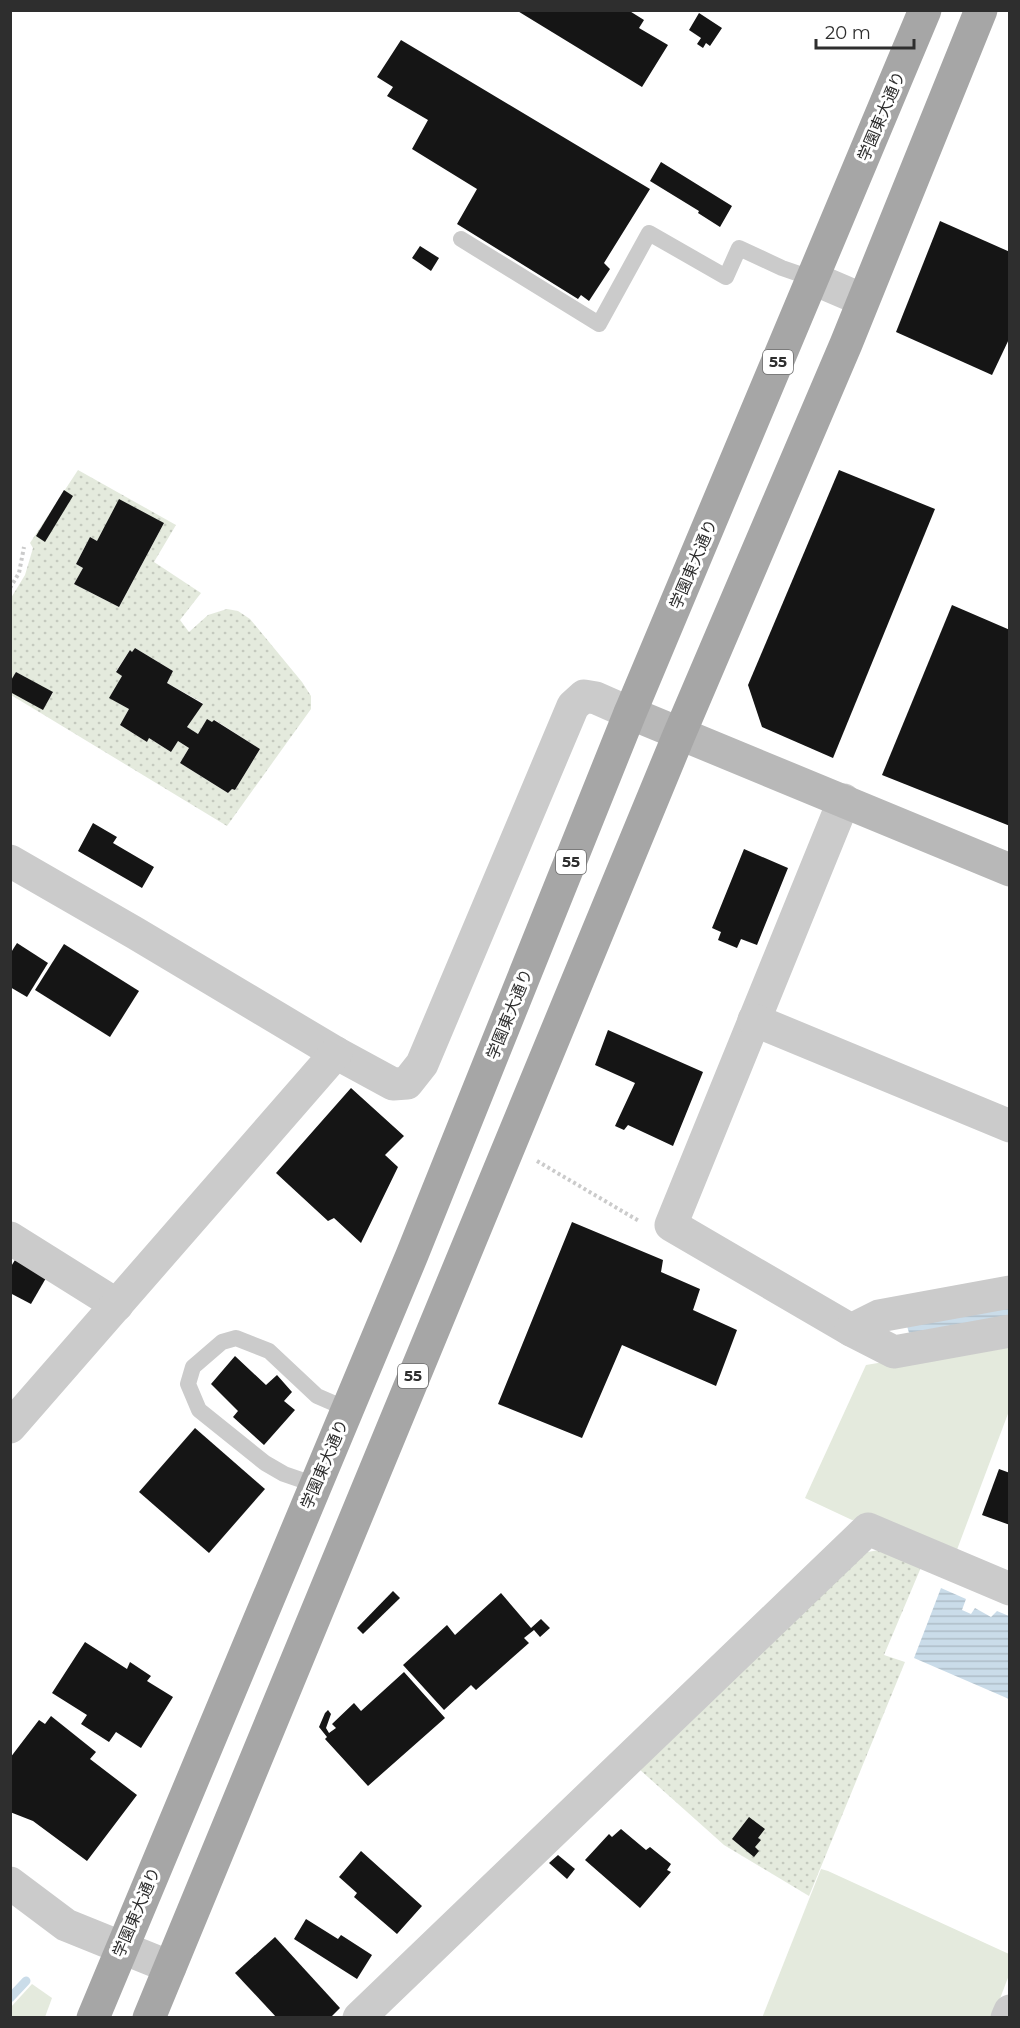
<svg xmlns="http://www.w3.org/2000/svg" width="1020" height="2028" font-family="Montserrat,'Noto Sans JP',sans-serif">
<style>
.grass{fill:#e4eadd}
.garden{fill:url(#garden-dots);fill-rule:evenodd}
.water{fill:url(#water-rules)}
.lines{fill:none;stroke-linecap:round;stroke-linejoin:round}
.stream{stroke:#cadce9;stroke-width:9}
.building{fill:#151515}
.path{stroke:#cbcbcb;stroke-width:4;stroke-dasharray:3 3;stroke-linecap:butt}
.lane{stroke:#cbcbcb;stroke-width:16}
.street{stroke:#cbcbcb;stroke-width:33}
.secondary{stroke:#b8b8b8;stroke-width:33}
.primary{stroke:#a6a6a6;stroke-width:33}
.labels{text-anchor:middle;stroke-width:6;stroke-linejoin:round;paint-order:stroke}
.shield{fill:#fff;stroke:#6d6d6d;stroke-width:1.5}
.shield-label{font-size:15px;font-weight:bold;fill:#2e2e2e}
.street-label{font-size:16px;fill:#2e2e2e;stroke:#fff}
</style>
<defs>
<pattern id="garden-dots" width="8" height="8" patternUnits="userSpaceOnUse" patternTransform="scale(1.5)"><rect width="8" height="8" fill="#e4eadd"/><path d="M2 2h.1M6 6h.1" fill="none" stroke="#c4c9be" stroke-width="1.8" stroke-linecap="round"/></pattern>
<pattern id="water-rules" width="6" height="5" patternUnits="userSpaceOnUse" patternTransform="scale(1.5)"><rect width="6" height="5" fill="#cadce9"/><path d="M0 2.5h6" fill="none" stroke="#aebdc8"/></pattern>
</defs>
<rect width="100%" height="100%" fill="#fff"/>
<g class="grass">
<path d="M1009,1341V1411L955,1555L871,1518L852,1520L805,1498L866,1365Z"/>
<path d="M821,1869L828,1871L1009,1954V1975L993,2017L762,2018Z"/>
<path d="M32,1984L52,1998L45,2017H11V2007Z"/>
</g>
<g class="garden">
<path d="M78,470L176,525L154,562L201,593L180,620L189,632L208,615L227,609L238,611L250,619L302,682L311,696V709L227,826L11,695V692L43,709L53,693L16,672L11,682V598L25,575L33,548L30,543ZM164,523L119,607L74,584L83,568L76,564L90,537L97,541ZM135,648L173,671L167,683L203,703L187,727L198,734L207,720L212,722L215,720L260,749L235,790L232,789L228,793L180,763L189,748L178,741L171,752L149,738L147,742L120,725L129,709L110,698L122,676L116,671L130,650L132,652Z"/>
<path d="M879,1550L922,1565L884,1655L905,1662L809,1896L724,1845L639,1769L862,1553Z"/>
</g>
<g class="water">
<path d="M1009,1303V1317L910,1336L906,1323Z"/>
<path d="M941,1588L966,1599L962,1610L971,1614L975,1608L991,1617L997,1611L1009,1616V1699L914,1658Z"/>
</g>
<g class="lines">
<path class="stream" d="M10,1998L26,1981"/>
</g>
<g class="building">
<path d="M516,10H628L644,20L639,28L668,45L642,87Z"/>
<path d="M699,13L722,28L710,46L706,43L703,48L697,44L701,38L689,30Z"/>
<path d="M401,40L650,189L604,263L610,269L589,301L581,295L578,299L457,224L477,189L412,149L428,120L387,96L393,87L377,77Z"/>
<path d="M661,162L732,206L720,227L698,213L699,211L650,181Z"/>
<path d="M940,221L1010,252V337L992,375L896,332Z"/>
<path d="M420,246L439,258L431,271L412,258Z"/>
<path d="M839,470L935,509L833,758L762,727L748,685Z"/>
<path d="M64,490L73,496L45,542L36,536Z"/>
<path d="M119,499L164,523L119,607L74,584L83,568L76,564L90,537L97,541Z"/>
<path d="M952,605L1010,630V826L882,775Z"/>
<path d="M135,648L173,671L167,683L203,704L187,727L198,734L207,719L212,722L214,720L260,749L235,790L232,789L228,793L180,763L189,748L178,741L171,752L149,738L147,742L120,725L129,709L109,698L122,676L116,672L130,650L132,652Z"/>
<path d="M16,672L53,692L43,710L10,692V682Z"/>
<path d="M93,823L117,837L113,843L154,867L142,888L78,851Z"/>
<path d="M744,849L788,868L757,945L741,939L737,948L718,940L721,932L712,928Z"/>
<path d="M17,943L48,963L27,997L10,987V954Z"/>
<path d="M64,944L139,991L110,1037L35,990Z"/>
<path d="M608,1030L703,1072L673,1146L628,1125L624,1130L615,1126L635,1083L595,1065Z"/>
<path d="M351,1088L404,1136L385,1155L398,1167L361,1243L334,1218L328,1221L276,1173Z"/>
<path d="M572,1222L663,1260L661,1272L700,1289L693,1310L737,1330L716,1386L622,1345L582,1438L498,1404Z"/>
<path d="M15,1260L46,1278L31,1304L10,1293V1268Z"/>
<path d="M235,1356L266,1385L277,1375L292,1392L284,1401L295,1410L264,1445L233,1417L238,1411L211,1384Z"/>
<path d="M195,1428L265,1489L209,1553L139,1492Z"/>
<path d="M999,1469L1010,1473V1525L982,1515Z"/>
<path d="M393,1591L400,1598L363,1634L357,1628Z"/>
<path d="M501,1593L531,1628L541,1619L550,1628L540,1637L534,1630L524,1638L529,1643L476,1690L471,1685L444,1710L403,1665L447,1625L455,1635Z"/>
<path d="M85,1642L127,1669L130,1662L151,1676L147,1681L173,1697L141,1748L116,1732L109,1742L81,1724L87,1715L52,1693Z"/>
<path d="M404,1672L445,1718L368,1786L325,1739L327,1737L319,1727L325,1713L328,1710L331,1714L326,1728L329,1733L336,1728L332,1724L354,1703L361,1711Z"/>
<path d="M51,1716L96,1752L90,1759L137,1795L87,1861L33,1821L10,1812V1758L39,1720L45,1724Z"/>
<path d="M749,1817L765,1829L758,1838L761,1840L755,1847L759,1851L754,1857L732,1839Z"/>
<path d="M621,1829L646,1850L650,1847L671,1864L667,1870L671,1872L640,1908L585,1860L609,1834L612,1837Z"/>
<path d="M361,1851L422,1906L397,1934L354,1897L357,1893L339,1877Z"/>
<path d="M558,1855L575,1869L567,1879L549,1863Z"/>
<path d="M306,1919L338,1939L341,1935L372,1955L357,1979L294,1939Z"/>
<path d="M275,1937L340,2008L330,2018H277L235,1973Z"/>
</g>
<g class="lines">
<g class="path">
<path d="M10,588L19,573L24,547"/>
<path d="M537,1161L639,1221"/>
</g>
<g class="lane">
<path d="M461,239L599,324L649,233L726,277L739,248L782,268L814,279"/>
<path d="M316,1485L284,1474L265,1463L199,1410L188,1384L193,1367L222,1342L236,1338L269,1351L317,1396L347,1409"/>
</g>
<g class="street">
<path d="M814,279L863,300"/>
<path d="M844,800L671,1225L851,1330L894,1352L1010,1331"/>
<path d="M10,861L135,933L336,1053L393,1084L407,1083L422,1064L573,706L584,696L596,698L630,713"/>
<path d="M754,1020L1010,1126"/>
<path d="M10,1238L117,1305"/>
<path d="M851,1330L879,1316L1010,1292"/>
<path d="M10,1427L336,1053"/>
<path d="M10,1883L66,1925L170,1967"/>
<path d="M359,2018L868,1529L1010,1589"/>
<path d="M1007,2018L1010,2011"/>
</g>
<path class="secondary" d="M630,713L1010,870"/>
<g class="primary">
<path d="M93,2018L412,1255L630,713L925,10"/>
<path d="M149,2018L679,735L846,344L981,10"/>
</g>
</g>
<g class="labels">
<g class="shield">
<rect x="763" y="350" width="30" height="24" rx="4.5"/>
<rect x="556" y="850" width="30" height="24" rx="4.5"/>
<rect x="398" y="1364" width="30" height="24" rx="4.5"/>
</g>
<g class="shield-label">
<text x="778" y="367">55</text>
<text x="571" y="867">55</text>
<text x="413" y="1381">55</text>
</g>
<g class="street-label">
<text transform="translate(881 116) rotate(-67)" y="6">学園東大通り</text>
<text transform="translate(693 564) rotate(-67)" y="6">学園東大通り</text>
<text transform="translate(509 1014) rotate(-68)" y="6">学園東大通り</text>
<text transform="translate(324 1464) rotate(-67)" y="6">学園東大通り</text>
<text transform="translate(136 1912) rotate(-67)" y="6">学園東大通り</text>
</g>
</g>
<rect width="1020" height="2028" fill="none" stroke="#2e2e2e" stroke-width="24"/>
<path d="M816 39v9h98v-9" fill="none" stroke="#2e2e2e" stroke-width="3"/>
<text x="825" y="39" font-size="18" fill="#2e2e2e" stroke="#ffffff" stroke-width="4.5" paint-order="stroke">20 m</text>
</svg>
